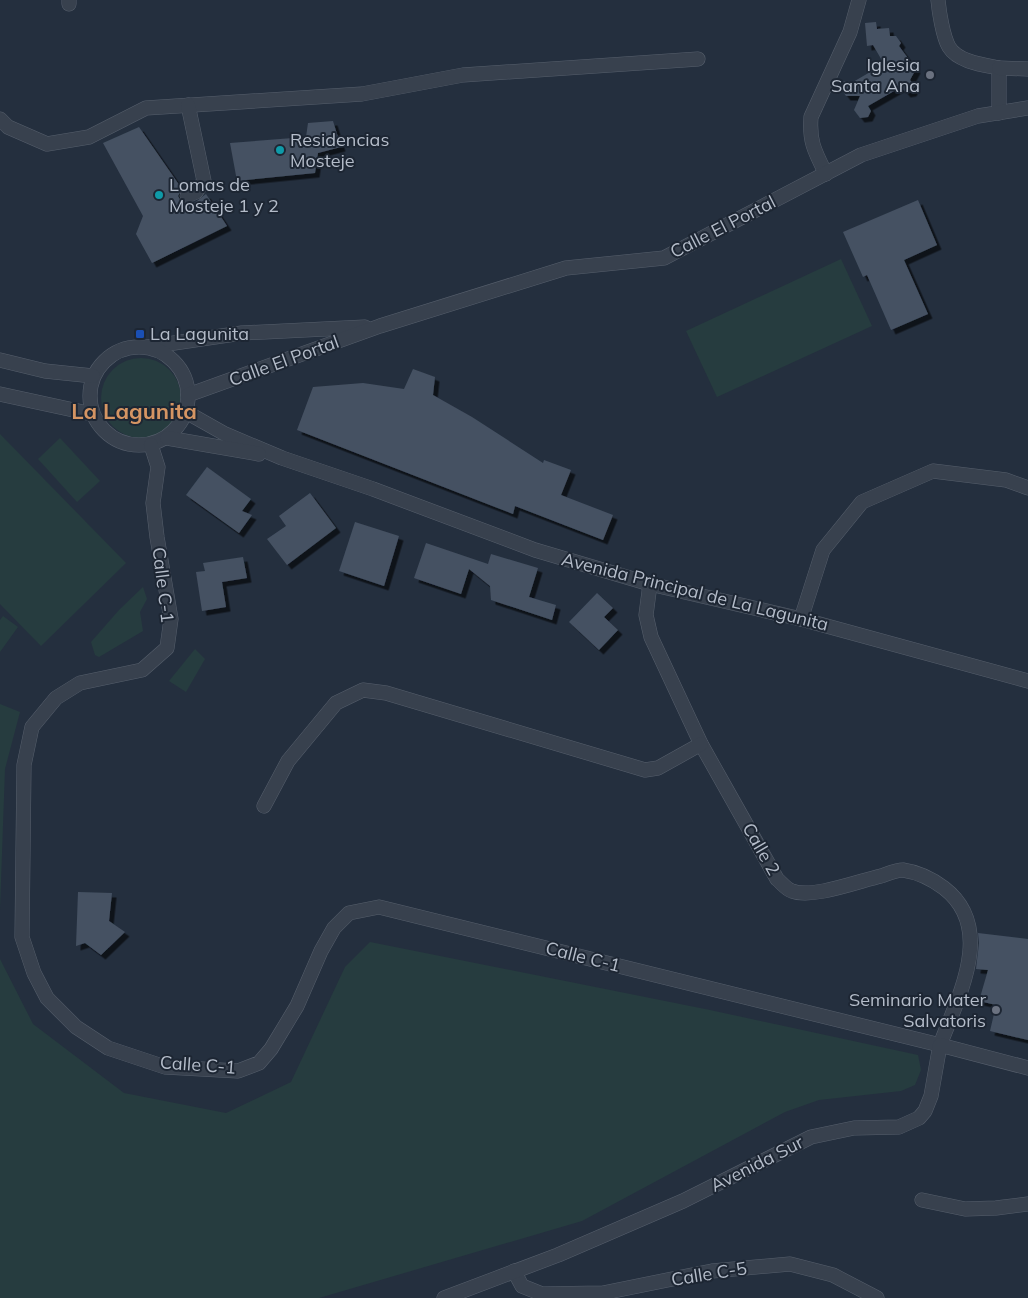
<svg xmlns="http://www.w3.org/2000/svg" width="1028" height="1298" font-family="Mulish,sans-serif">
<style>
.green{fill:#263c3f}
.building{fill:#455162;filter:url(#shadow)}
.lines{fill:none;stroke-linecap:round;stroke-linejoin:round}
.street-casing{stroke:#565f6c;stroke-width:15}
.street{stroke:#38414e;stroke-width:14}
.worship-dot{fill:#6b7280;stroke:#1d2633;stroke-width:2}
.culture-dot{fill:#0f9aa8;stroke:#1d2633;stroke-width:2}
.transit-dot{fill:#1a4fb4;stroke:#1d2633;stroke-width:2}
.labels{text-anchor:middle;stroke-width:4;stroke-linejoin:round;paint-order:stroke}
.poi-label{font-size:18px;fill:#b4bcc9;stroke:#1d2633;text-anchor:start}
.street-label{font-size:18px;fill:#b4bcc9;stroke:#1d2633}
.district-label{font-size:22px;font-weight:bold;fill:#d59563;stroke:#1d2633}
</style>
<defs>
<filter id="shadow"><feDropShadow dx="4.5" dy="4.5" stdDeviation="0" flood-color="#0009"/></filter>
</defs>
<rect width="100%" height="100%" fill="#242f3e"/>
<g class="green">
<path d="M841,259L872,326L717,397L686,331Z"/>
<circle cx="141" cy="398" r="40"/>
<path d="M0,434L126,563L41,646L0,604Z"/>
<path d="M60,438L100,481L77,502L38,459Z"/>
<path d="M143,587L147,599L140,612L143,631L99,657L95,655L91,642L119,610Z"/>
<path d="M3,616L18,627L0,652V620Z"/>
<path d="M195,649L205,659L186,692L169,681Z"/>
<path d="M0,704L20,712L5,769L0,910Z"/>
<path d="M370,942L710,1010L918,1055L921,1070L915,1085L901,1091L819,1100L785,1112L582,1221L319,1298H0V959L33,1024L124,1093L226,1113L291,1082L345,967Z"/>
</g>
<g class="building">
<path d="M876,22L877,29L889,28L890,36H896L901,43L899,46L916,69L910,80L915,86L912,92L906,93L901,87L868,106L871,111L868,117L860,118L854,110L860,96H846L840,88L844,81L853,82L884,64L873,45L867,46L865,23Z"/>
<path d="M333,121L341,147L318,153L315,173L237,181L230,143L306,137L308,123Z"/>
<path d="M139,127L182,189L178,196L182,203L186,205L193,204L206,194L227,226L152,263L136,234L143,216L103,143Z"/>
<path d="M918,200L937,245L904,260L928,314L891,330L867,275L863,277L843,232Z"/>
<path d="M413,369L435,377L433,395L472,417L543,463L544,460L571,470L561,495L613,515L603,540L515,506L513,514L297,430L313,387L363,383L404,389Z"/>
<path d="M207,467L251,499L242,511L252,515L239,533L186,495Z"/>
<path d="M310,493L336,528L287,565L267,539L286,526L279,516Z"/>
<path d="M355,522L399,536L384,586L339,571Z"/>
<path d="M426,543L488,564L491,554L538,568L529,597L556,605L552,620L491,600L490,586L469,569L461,594L414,578Z"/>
<path d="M243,557L247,578L222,582L226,607L202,611L196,572L205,571L203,563Z"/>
<path d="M597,593L613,608L604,617L618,630L599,650L569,622Z"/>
<path d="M78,892L112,893L109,921L125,932L101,955L85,943L76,946Z"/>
<path d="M978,933L1028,939V1040L990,1031L996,1005L979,1001L988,970L976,969L979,943Z"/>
</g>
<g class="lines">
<g class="street-casing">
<g id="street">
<path d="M69,0V4"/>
<path d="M938,0C939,11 943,37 949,47C958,62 984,65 999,68V113"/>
<path d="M999,68L1028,69"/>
<path d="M0,119L8,127L47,144L89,137L146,108L362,94L463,75L698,59"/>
<path d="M826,174C815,152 809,142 811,117L850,32L859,0"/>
<path d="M187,196L196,192L204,181L188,105"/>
<path d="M147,347L242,333L365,327"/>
<circle cx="139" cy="396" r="49"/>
<path d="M0,360L45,371L93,376"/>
<path d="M0,394L92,414"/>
<path d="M188,395L380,326L566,268L664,258L861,155L978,116L1028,108"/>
<path d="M186,412L225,434L282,458L373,489L535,550L650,584L801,619L1028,681"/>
<path d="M167,438L259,454"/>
<path d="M151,445L158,467L153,503L157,537L171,619L167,648L142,670L80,683L56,698L32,727L24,765L22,937L34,973L47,998L76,1027L108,1048L165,1067L238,1071L259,1063L271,1049L297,1006L321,951L334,928L349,913L379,907L940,1045C958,997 996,928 944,888C932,879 917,872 903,870C896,870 887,874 881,876C859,881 812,899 792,891C786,889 782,883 777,879L701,744L651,637L646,615L650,584"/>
<path d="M801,619L823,550L862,502L933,471L1006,480L1028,488"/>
<path d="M264,806L288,761L336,703L363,690L386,693L645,770L658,768L701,744"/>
<path d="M922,1200L965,1209L996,1208L1028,1204"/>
<path d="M514,1271L522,1286L542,1294L603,1293L712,1271L790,1264L833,1275L877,1298"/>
<path d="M444,1298L558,1255L683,1201L811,1137L854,1128L899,1127L919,1118L925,1111L931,1096L940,1045L1028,1068"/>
</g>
</g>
<use href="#street" class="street"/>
</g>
<g class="worship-dot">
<circle cx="930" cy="75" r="5"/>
<circle cx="996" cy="1010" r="5"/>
</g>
<g class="culture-dot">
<circle cx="280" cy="150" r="5"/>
<circle cx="159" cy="195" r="5"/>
</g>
<rect class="transit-dot" x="135" y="329" width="10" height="10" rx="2.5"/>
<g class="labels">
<g class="poi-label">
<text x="920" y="71" text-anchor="end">Iglesia<tspan x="920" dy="21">Santa Ana</tspan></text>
<text x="290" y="146">Residencias<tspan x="290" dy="21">Mosteje</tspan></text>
<text x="169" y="191">Lomas de<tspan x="169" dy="21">Mosteje 1 y 2</tspan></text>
<text x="150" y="340">La Lagunita</text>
<text x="986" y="1006" text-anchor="end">Seminario Mater<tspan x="986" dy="21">Salvatoris</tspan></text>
</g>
<g class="street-label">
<text transform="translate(723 227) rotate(-27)" y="6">Calle El Portal</text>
<text transform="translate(284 361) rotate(-20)" y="6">Calle El Portal</text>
<text transform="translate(163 585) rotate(83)" y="6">Calle C-1</text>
<text transform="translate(695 592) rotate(14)" y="6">Avenida Principal de La Lagunita</text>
<text transform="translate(761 849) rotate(60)" y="6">Calle 2</text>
<text transform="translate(583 957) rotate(14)" y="6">Calle C-1</text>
<text transform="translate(198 1065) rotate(4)" y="6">Calle C-1</text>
<text transform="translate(757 1164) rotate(-27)" y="6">Avenida Sur</text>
<text transform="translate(709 1274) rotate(-9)" y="6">Calle C-5</text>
</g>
<g class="district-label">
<text x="134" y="419">La Lagunita</text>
</g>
</g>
</svg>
